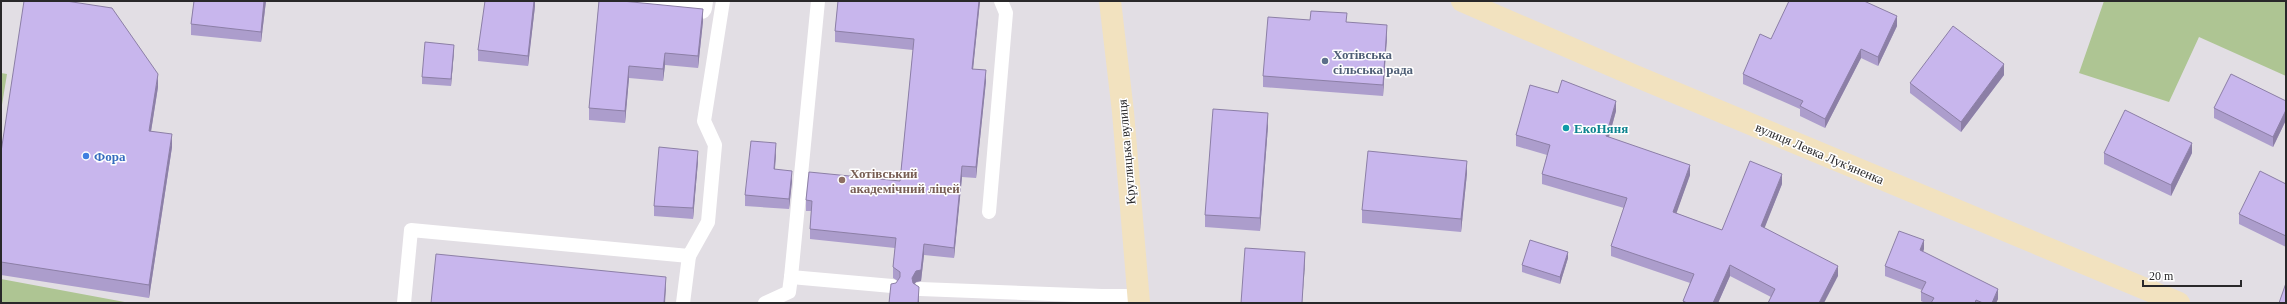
<svg xmlns="http://www.w3.org/2000/svg" width="2287" height="304" font-family="'Times New Roman',serif">
<style>
.green{fill:#aec593}
.lines{fill:none;stroke-linecap:round;stroke-linejoin:round}
.lane{stroke:#fff;stroke-width:14}
.street{stroke:#fff;stroke-width:22}
.secondary{stroke:#f2e2bf;stroke-width:22}
.wall{fill:#ac9dcc}
.shaded-wall{fill:#8c7fa6}
.building{fill:#c8b6ed;stroke:#8c7fa6}
.service-dot{fill:#5c6f8a;stroke:#fff;stroke-width:1.5}
.culture-dot{fill:#0f9aa8;stroke:#fff;stroke-width:1.5}
.shop-dot{fill:#3f7fe0;stroke:#fff;stroke-width:1.5}
.education-dot{fill:#8d6e63;stroke:#fff;stroke-width:1.5}
.labels{text-anchor:middle;stroke-width:3;stroke-linejoin:round;paint-order:stroke}
.service-label{font-size:13px;font-weight:bold;fill:#4e5e75;stroke:#fff;text-anchor:start}
.culture-label{font-size:13px;font-weight:bold;fill:#0d838f;stroke:#fff;text-anchor:start}
.street-label{font-size:13px;fill:#29282a;stroke:#fff}
.shop-label{font-size:13px;font-weight:bold;fill:#366cbe;stroke:#fff;text-anchor:start}
.education-label{font-size:13px;font-weight:bold;fill:#785e54;stroke:#fff;text-anchor:start}
</style>
<rect width="100%" height="100%" fill="#e2dee4"/>
<g class="green">
<path d="M2104,1H2286V76L2199,37L2169,102L2079,73Z"/>
<path d="M1,73L7,74L1,111Z"/>
<path d="M1,279L130,303H1Z"/>
</g>
<g class="lines">
<g class="lane">
<path d="M818,1L791,277L892,286"/>
<path d="M989,212L1006,13L1001,1"/>
<path d="M920,289L1102,296H1138"/>
<path d="M404,303L411,230L689,256L708,222L715,145L704,121L723,1"/>
<path d="M683,303L689,256"/>
<path d="M765,303L789,292L791,277"/>
</g>
<path class="street" d="M625,1L701,8L702,1"/>
<g class="secondary">
<path d="M1110,1L1123,112L1139,303"/>
<path d="M1462,1L1633,75L2179,303"/>
</g>
</g>
<g class="wall">
<path d="M194,1H266L261,42L191,35V24Z"/>
<path d="M370,1H382V2Z"/>
<path d="M535,1V6L528,66L478,61V50Z"/>
<path d="M599,1L703,21L698,68L665,65L663,81L629,78L625,123L589,120V108Z"/>
<path d="M838,1H980L973,69L986,81L976,178L962,177L954,258L924,255L921,281L916,282L914,284L919,297L896,283L898,281L893,278V267L895,248L810,239V229L811,211H806V200L900,181L913,50L835,42V31Z"/>
<path d="M1347,22L1387,36L1383,96L1263,87V76Z"/>
<path d="M1897,26L1878,66L1861,58L1825,128L1800,116V109L1743,84V74L1771,39Z"/>
<path d="M454,51L451,86L422,84V77Z"/>
<path d="M2004,75L1961,132L1910,93V83Z"/>
<path d="M158,87L151,131L172,147L149,298L1,275V152Z"/>
<path d="M1558,93L1616,111L1609,137L1690,175L1676,213L1722,230L1782,184L1764,228L1838,276L1771,297L1730,276L1718,303H1683V301L1690,283L1611,256V246L1624,208L1542,184V174L1547,155L1516,146V135Z"/>
<path d="M2286,101V120L2273,147L2214,118V108Z"/>
<path d="M1268,126L1260,231L1205,227V215Z"/>
<path d="M2104,153H2192L2171,196L2104,164Z"/>
<path d="M776,154L775,169L792,181L789,209L745,206V195Z"/>
<path d="M698,161L693,219L654,216V206Z"/>
<path d="M1467,173L1461,232L1362,223V210Z"/>
<path d="M2286,184V247L2239,224V214Z"/>
<path d="M1924,249L1923,252L1998,299L1996,303H1925L1921,301V292L1922,290L1885,276V266Z"/>
<path d="M1568,258L1560,284L1522,272V265Z"/>
</g>
<g class="shaded-wall">
<path d="M264,1H266L261,42V32Z"/>
<path d="M534,1H535V6L528,66V56Z"/>
<path d="M979,1H980L972,79V69Z"/>
<path d="M703,9V21L698,68V56Z"/>
<path d="M1897,16V26L1878,66V57Z"/>
<path d="M1387,25V36L1383,96V85Z"/>
<path d="M454,45V51L451,86V79Z"/>
<path d="M1861,49V58L1825,128V119Z"/>
<path d="M665,53V65L663,81V69Z"/>
<path d="M2004,64V75L1961,132V122Z"/>
<path d="M629,66V78L625,123V111Z"/>
<path d="M986,70V81L976,178V167Z"/>
<path d="M158,74V87L149,144V131Z"/>
<path d="M1616,101V111L1606,147V136Z"/>
<path d="M2286,110V120L2273,147V137Z"/>
<path d="M1268,113V126L1260,231V218Z"/>
<path d="M172,134V147L149,298V285Z"/>
<path d="M776,143V154L774,179V169Z"/>
<path d="M2192,143V153L2171,196V185Z"/>
<path d="M698,151V161L693,219V208Z"/>
<path d="M1467,161V173L1461,232V219Z"/>
<path d="M1690,165V175L1673,223V212Z"/>
<path d="M962,166V177L954,258V248Z"/>
<path d="M792,171V181L789,209V199Z"/>
<path d="M1782,174V184L1761,237V226Z"/>
<path d="M1924,240V249L1920,260V250Z"/>
<path d="M924,244V255L921,281L916,282L912,288V278Z"/>
<path d="M1305,252V265L1302,303Z"/>
<path d="M1568,252V258L1560,284V277Z"/>
<path d="M1730,265V276L1718,303H1713Z"/>
<path d="M1838,266V276L1824,303H1819Z"/>
<path d="M666,277V287L665,303H664Z"/>
<path d="M919,287V303H918Z"/>
<path d="M1998,289V299L1996,303H1992Z"/>
</g>
<g class="building">
<path d="M24,1H66L112,8L158,74L149,131L172,134L149,285L1,262V152Z"/>
<path d="M194,1H264L261,32L191,24Z"/>
<path d="M485,1H534L528,56L478,50Z"/>
<path d="M599,1H622L703,9L698,56L665,53L663,69L629,66L625,111L589,108Z"/>
<path d="M838,1H979L972,69L986,70L976,167L962,166L954,248L924,244L921,270L916,271L912,278L913,283L919,287L918,303H889L891,284L896,283L900,277V272L893,267L896,238L810,229L812,201L806,200L809,172L900,181L914,39L835,31Z"/>
<path d="M1789,1H1864L1897,16L1878,57L1861,49L1825,119L1800,106L1803,101L1743,74L1760,34L1771,39Z"/>
<path d="M1311,11L1347,13L1346,22L1387,25L1383,85L1263,76L1268,17L1310,20Z"/>
<path d="M1953,26L2004,64L1961,122L1910,83Z"/>
<path d="M425,42L454,45L451,79L422,77Z"/>
<path d="M2231,74L2286,101V110L2273,137L2214,108Z"/>
<path d="M1562,80L1616,101L1606,136L1690,165L1673,212L1722,230L1750,161L1782,174L1761,226L1838,266L1819,303H1768L1775,289L1730,265L1713,303H1687L1683,301L1694,274L1611,246L1627,198L1542,174L1550,145L1516,135L1530,85L1558,93Z"/>
<path d="M1213,109L1268,113L1260,218L1205,215Z"/>
<path d="M2125,110L2192,143L2171,185L2104,153Z"/>
<path d="M751,141L776,143L774,169L792,171L789,199L745,195Z"/>
<path d="M659,147L698,151L693,208L654,206Z"/>
<path d="M1368,151L1467,161L1461,219L1362,210Z"/>
<path d="M2260,171L2286,184V236L2239,214Z"/>
<path d="M1899,231L1924,240L1920,250L1998,289L1992,303H1983L1976,300L1975,303H1931L1934,298L1921,292L1926,282L1885,266Z"/>
<path d="M1530,240L1568,252L1560,277L1522,265Z"/>
<path d="M1245,248L1305,252L1302,303H1241Z"/>
<path d="M436,254L666,277L664,303H431Z"/>
<path d="M2286,283V303H2279Z"/>
</g>
<circle class="service-dot" cx="1325" cy="61" r="4"/>
<circle class="culture-dot" cx="1566" cy="128" r="4"/>
<circle class="shop-dot" cx="86" cy="156" r="4"/>
<circle class="education-dot" cx="842" cy="180" r="4"/>
<g class="labels">
<g class="service-label">
<text x="1333" y="59">Хотівська<tspan x="1333" dy="15">сільська рада</tspan></text>
</g>
<g class="culture-label">
<text x="1574" y="133">ЕкоНяня</text>
</g>
<g class="street-label">
<text transform="translate(1126 152) rotate(-95)" y="5">Круглицька вулиця</text>
<text transform="translate(1820 153) rotate(23)" y="5">вулиця Левка Лук'яненка</text>
</g>
<g class="shop-label">
<text x="94" y="161">Фора</text>
</g>
<g class="education-label">
<text x="850" y="178">Хотівський<tspan x="850" dy="15">академічний ліцей</tspan></text>
</g>
</g>
<rect width="2287" height="304" fill="none" stroke="#29282a" stroke-width="4"/>
<path d="M2143 280v6h98v-6" fill="none" stroke="#29282a" stroke-width="2"/>
<text x="2149" y="280" font-size="12" fill="#29282a" stroke="#ffffff" stroke-width="3" paint-order="stroke">20 m</text>
</svg>
